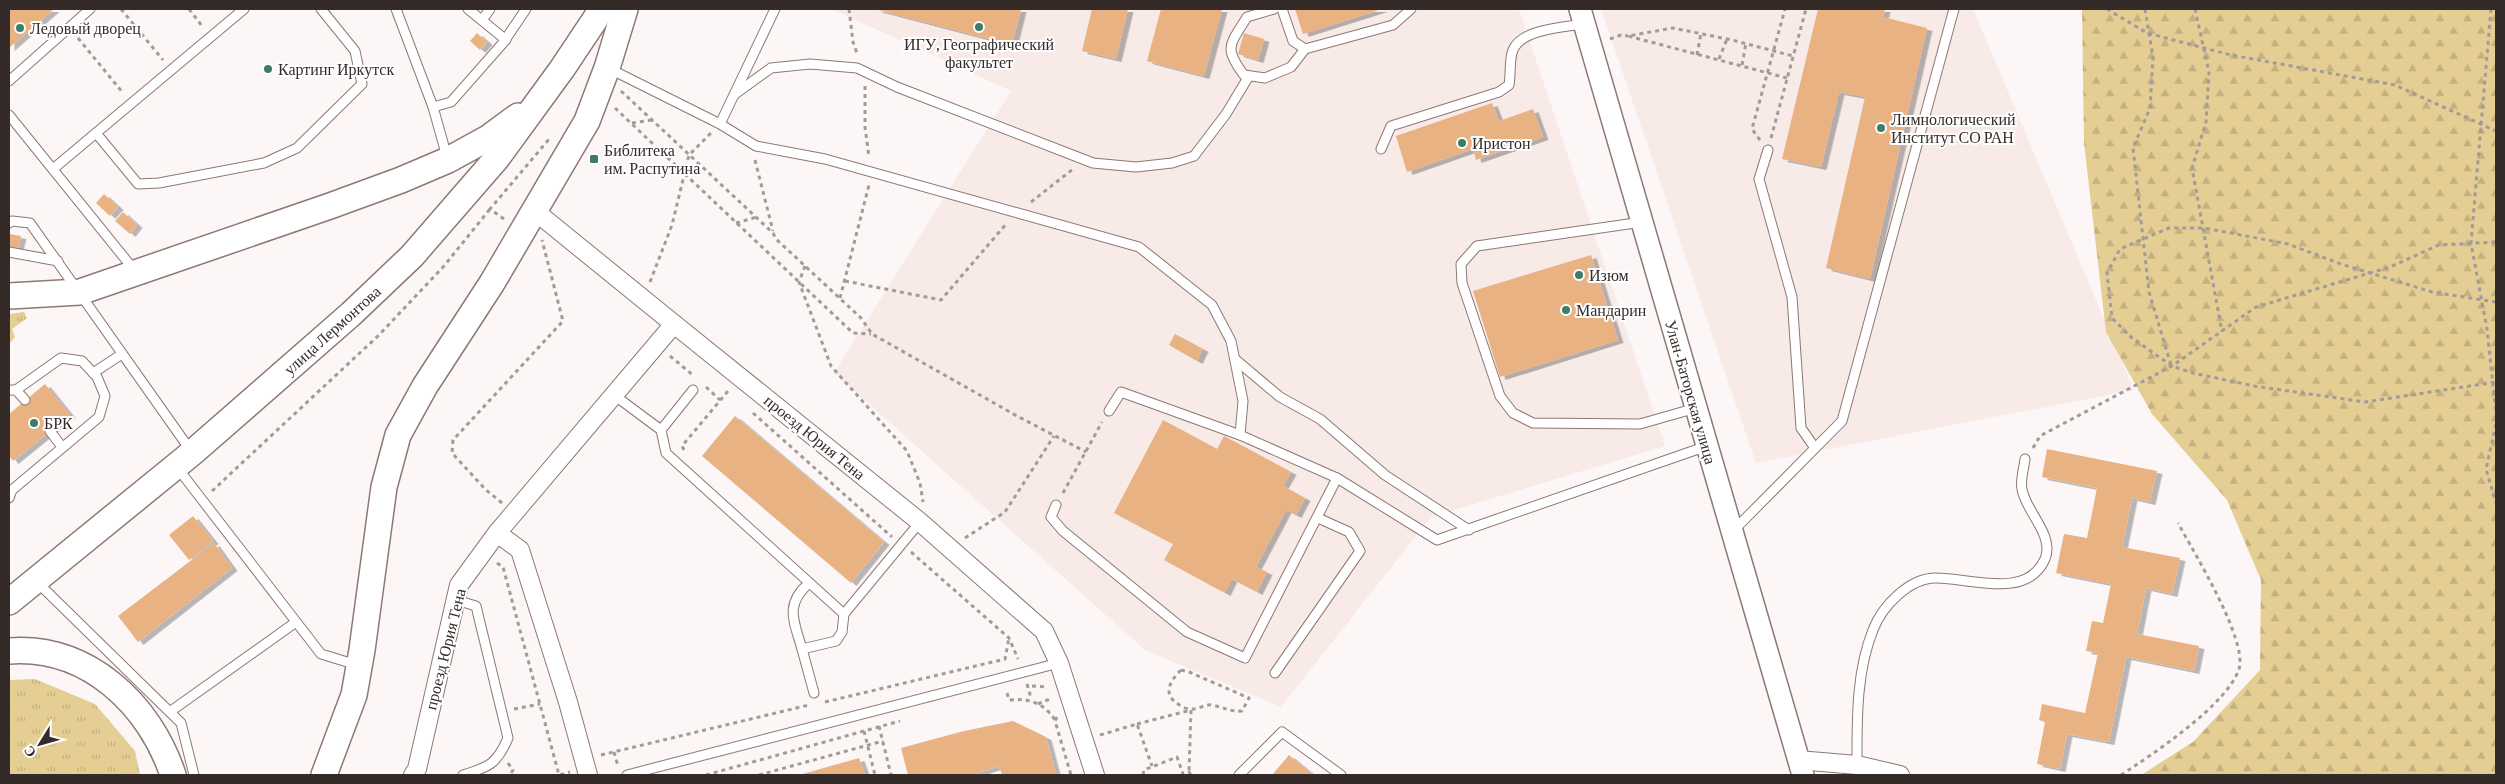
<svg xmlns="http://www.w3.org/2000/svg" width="2505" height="784" font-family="'Crimson Pro',serif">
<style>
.built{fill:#f7eae7}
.grass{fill:url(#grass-tufts)}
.forest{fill:url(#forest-firs)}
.building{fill:#e9b283;filter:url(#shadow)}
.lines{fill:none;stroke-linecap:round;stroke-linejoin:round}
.service-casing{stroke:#8d7873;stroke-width:11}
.minor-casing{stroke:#8d7873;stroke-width:20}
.tertiary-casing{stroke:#8d7873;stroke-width:24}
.secondary-casing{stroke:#8d7873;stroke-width:28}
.path{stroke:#a29b9a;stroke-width:3;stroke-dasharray:4 4;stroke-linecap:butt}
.service{stroke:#fff;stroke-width:9}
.minor{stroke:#fff;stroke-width:18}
.tertiary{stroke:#fff;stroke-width:21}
.secondary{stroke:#fff;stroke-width:25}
.poi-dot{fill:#3d7c69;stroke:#fff;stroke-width:2}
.labels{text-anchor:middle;stroke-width:4;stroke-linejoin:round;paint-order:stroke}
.poi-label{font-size:16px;fill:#342b29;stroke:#fff;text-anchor:start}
.street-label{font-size:16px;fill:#342b29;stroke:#fff}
</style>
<defs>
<pattern id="grass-tufts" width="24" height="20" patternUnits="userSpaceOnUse" patternTransform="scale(1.25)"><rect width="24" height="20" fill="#e5ce93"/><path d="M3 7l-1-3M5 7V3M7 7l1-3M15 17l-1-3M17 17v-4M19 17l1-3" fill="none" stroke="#c5b17f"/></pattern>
<pattern id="forest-firs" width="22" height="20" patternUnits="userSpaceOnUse" patternTransform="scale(1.25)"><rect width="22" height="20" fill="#e5ce93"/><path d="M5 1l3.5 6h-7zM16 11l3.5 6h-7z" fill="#c5b17f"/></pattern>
<filter id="shadow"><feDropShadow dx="5.5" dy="3" stdDeviation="0" flood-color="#0004"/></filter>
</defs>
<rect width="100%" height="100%" fill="#fcf7f6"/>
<g class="built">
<path d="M832,9H1519L1665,446L1431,517L1281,707L1145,650L834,373L1011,91Z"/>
<path d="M1601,9H1973L2134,390L1756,463Z"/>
</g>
<g class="grass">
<path d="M24,312L27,318L12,329L15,337L9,344V314Z"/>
<path d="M35,679L95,704L135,751L140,775H9V680Z"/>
</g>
<path class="forest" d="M2082,9H2496V775H2141L2193,742L2260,670L2261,580L2227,500L2152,414L2106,332L2084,143Z"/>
<g class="building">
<path d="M9,9H54L9,48Z"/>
<path d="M875,9H1021L1012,45Z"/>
<path d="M1092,9H1128L1116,59L1082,51Z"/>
<path d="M1161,9H1222L1204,76L1147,61Z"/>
<path d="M1295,9H1382L1303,34Z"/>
<path d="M1818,9H1885L1883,17L1927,28L1870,279L1826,268L1865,97L1839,92L1821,167L1782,159Z"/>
<path d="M477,33L487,42L480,50L470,41Z"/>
<path d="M1244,33L1264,39L1258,60L1238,54Z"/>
<path d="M1492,103L1499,121L1533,109L1543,137L1476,160L1473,149L1407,172L1396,136Z"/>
<path d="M104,194L118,207L110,216L96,203Z"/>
<path d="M123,212L137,225L130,234L115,221Z"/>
<path d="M9,234L21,236L18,248L9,247Z"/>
<path d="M1591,255L1618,340L1500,377L1473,291Z"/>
<path d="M1175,334L1203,349L1197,361L1169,345Z"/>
<path d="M45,384L70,415L13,461L9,456V414Z"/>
<path d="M735,416L884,542L851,583L702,456Z"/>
<path d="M1163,420L1217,449L1224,436L1291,472L1283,486L1305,498L1296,515L1286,510L1256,567L1267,572L1257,592L1232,579L1225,593L1164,560L1173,544L1114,513Z"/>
<path d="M2047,449L2157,471L2150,502L2132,498L2122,547L2180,558L2172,594L2146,588L2137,634L2199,646L2194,671L2126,657L2109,742L2067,734L2060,769L2037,764L2045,722L2039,720L2042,704L2085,713L2098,653L2086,651L2092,621L2103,623L2111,584L2056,573L2064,534L2087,538L2097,488L2042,477Z"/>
<path d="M193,516L213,541L189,560L169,535Z"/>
<path d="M214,543L232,568L138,642L118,616Z"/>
<path d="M1013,721L1046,737L1056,775H1002L999,766L971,775H908L901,748L964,731Z"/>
<path d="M1289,755L1313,775H1272Z"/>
<path d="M859,758L865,775H799Z"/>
</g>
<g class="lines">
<g class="service-casing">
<g id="service">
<path d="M396,9L433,107L447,157"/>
<path d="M468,9L506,40"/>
<path d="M1274,9L1247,17C1230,45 1223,47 1244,75L1265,78L1291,67L1305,49"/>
<path d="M1282,9L1293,41L1305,49L1393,25L1411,9"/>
<path d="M482,20L490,9"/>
<path d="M610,69L720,124L756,146L825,159L1139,247L1212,305L1231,341L1243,401L1240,435L1337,478L1245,658L1187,632L1063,531L1051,517L1056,505"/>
<path d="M9,81L90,9"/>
<path d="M735,94L771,68L810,64L857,68L897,87L1093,163L1136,167L1172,163L1194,156L1226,114L1249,76"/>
<path d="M433,107L451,102L503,43L526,9"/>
<path d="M9,115L135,271"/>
<path d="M720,124L775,9"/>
<path d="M96,133L138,184L159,183L264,163L297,148L362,84L355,51L321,9"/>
<path d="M1381,149L1391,126L1499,92L1509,85C1511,75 1509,59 1513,50C1521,29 1565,27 1584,24"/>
<path d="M1768,150L1759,179L1792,297L1801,428L1815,448"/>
<path d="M53,169L244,9"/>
<path d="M1642,222L1477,246L1461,264L1462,283L1500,396L1513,413L1533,423L1640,424L1696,408"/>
<path d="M9,223L12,221L30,223L191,451"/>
<path d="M9,252L58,261"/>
<path d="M1236,360L1280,397L1320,419L1385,475L1469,530"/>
<path d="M93,373L122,354"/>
<path d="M9,390H16L25,400"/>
<path d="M614,395L661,430L666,453L844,614L920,522"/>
<path d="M1109,411L1121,392L1240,435"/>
<path d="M661,430L693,390"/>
<path d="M50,431L62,447"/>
<path d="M176,466L321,654L357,665"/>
<path d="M1337,478L1437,540L1707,446"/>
<path d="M9,498L12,490L99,417L105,396L97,377L82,361L61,358L16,390"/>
<path d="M1732,532L1842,421L1954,9"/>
<path d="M37,582L181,723L194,775"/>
<path d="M456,600L476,606L508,738C497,764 489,767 463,775"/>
<path d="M802,649C794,621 784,605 809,583"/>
<path d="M1275,673L1360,551L1349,532L1318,518"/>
<path d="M814,693L802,649L836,641L842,632L844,614"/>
<path d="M171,711L296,622"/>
<path d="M1857,765C1857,721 1856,672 1873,630C1882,606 1910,577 1937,578C1970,578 2027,600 2045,559C2055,535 2025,511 2022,489C2020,480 2024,468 2025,459"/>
<path d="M627,775L1059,663"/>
<path d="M1239,775L1282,732L1341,775"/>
</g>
</g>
<g class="minor-casing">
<g id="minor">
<path d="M536,212L674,324"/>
<path d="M497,533L674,324L920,522L1044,631L1059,663L1095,775"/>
<path d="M1798,760L1857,765L1900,775"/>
<path d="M413,775L417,769L459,585L497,533L520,550L568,702L588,775"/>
</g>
</g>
<g class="tertiary-casing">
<path id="tertiary" d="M1580,9L1803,775"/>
</g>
<g class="secondary-casing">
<g id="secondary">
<path d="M9,296L80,292L330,206L401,180L448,160L488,138L518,116"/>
<path d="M9,602L192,453L351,314L412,256L497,158L562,69L602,9"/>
<path d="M9,651C88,645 150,705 173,775"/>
<path d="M324,775L354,695L362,650L384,487L398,435L425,386L492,283L587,121L607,68L625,9"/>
</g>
</g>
<g class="path">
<path d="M121,9L163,60"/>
<path d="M189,9L202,26"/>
<path d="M849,9L853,42L858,56"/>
<path d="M2107,9L2147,33L2204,48L2231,55L2395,85L2496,131"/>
<path d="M2145,9L2153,57L2150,108L2133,148L2149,292L2171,365"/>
<path d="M2195,9L2209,72L2206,122L2192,168L2222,332"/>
<path d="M2491,9L2471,243L2487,329L2496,413"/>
<path d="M78,38L123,93"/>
<path d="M1610,39L1621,35L1628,36"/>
<path d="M1697,55L1701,33"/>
<path d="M1719,59L1727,39"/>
<path d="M1742,65L1746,43"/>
<path d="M1787,78L1628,36L1673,28L1732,40L1793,56"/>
<path d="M865,86V127L869,157"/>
<path d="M621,91L773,233L776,239L861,318L872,334L1017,416L1086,452"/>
<path d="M615,108L853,333L871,334"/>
<path d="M632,123L652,120"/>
<path d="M1771,138L1806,9"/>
<path d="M1760,140L1752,129L1785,9"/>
<path d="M755,160L773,231"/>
<path d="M1031,202L1073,169"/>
<path d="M504,219L490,209L550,138"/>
<path d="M736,223L757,217"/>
<path d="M805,266L799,282L831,366L907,451L920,483L923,502"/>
<path d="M845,281L941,300L1007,223"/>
<path d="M650,282L672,225L689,155L711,133"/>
<path d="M840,298L869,185"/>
<path d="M2496,302L2432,292L2341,264L2288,244L2204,228H2169L2120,249L2107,273L2112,318L2132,338L2172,366L2193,373L2254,386L2365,402L2496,382"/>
<path d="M670,356L694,376"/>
<path d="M706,387L720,400"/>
<path d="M753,413L892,537"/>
<path d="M2496,424L2486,469L2496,503"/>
<path d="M2033,448L2040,436L2172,366L2256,307L2390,267L2439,245L2496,242"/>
<path d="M684,450L682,446L728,391"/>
<path d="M212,491L379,335L444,266L490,209"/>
<path d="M1063,493L1102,422"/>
<path d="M502,503L486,490L452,453L453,440L563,321L542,240"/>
<path d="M965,538L1005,512L1054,436"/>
<path d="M911,552L1009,638L1018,659"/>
<path d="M497,563L503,567L559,775L570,772"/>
<path d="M1181,670L1189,672L1249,698L1242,711C1230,712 1223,707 1212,705C1205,704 1199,709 1193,709C1188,710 1182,707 1178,704C1162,694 1170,681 1181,670Z"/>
<path d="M1027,684L1030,694L1027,700"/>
<path d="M1032,686L1048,687"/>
<path d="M1007,693L1009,700C1029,698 1044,703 1055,720"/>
<path d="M825,702L1005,659L1009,638"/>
<path d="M1038,704L1052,698"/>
<path d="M514,709L540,704"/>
<path d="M1057,717L1055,721L1071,775"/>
<path d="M1137,724L1191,710L1189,772"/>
<path d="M879,726L891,775"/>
<path d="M864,731L875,775"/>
<path d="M1100,735L1137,724L1152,766"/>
<path d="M614,752L618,766"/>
<path d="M601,755L809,705"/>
<path d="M508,763L513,770L510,775"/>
<path d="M706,775L900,721"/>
<path d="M759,775L883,741"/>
<path d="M1143,775L1144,770L1177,757L1183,774L1189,772L1191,775"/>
<path d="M2121,775C2153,754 2227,705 2239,669C2248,640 2193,551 2178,523"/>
</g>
<use href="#service" class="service"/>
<use href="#minor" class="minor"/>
<use href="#tertiary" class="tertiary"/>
<use href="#secondary" class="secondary"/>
</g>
<g class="poi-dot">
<circle cx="979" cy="27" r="5"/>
<circle cx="20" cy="28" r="5"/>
<circle cx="268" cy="69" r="5"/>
<circle cx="1881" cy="128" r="5"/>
<circle cx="1462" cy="143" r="5"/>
<rect x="589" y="154" width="10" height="10" rx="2.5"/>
<circle cx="1579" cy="275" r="5"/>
<circle cx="1566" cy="310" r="5"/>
<circle cx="34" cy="423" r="5"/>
</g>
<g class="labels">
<g class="poi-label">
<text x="30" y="34">Ледовый дворец</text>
<text x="979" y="50" text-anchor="middle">ИГУ, Географический<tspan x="979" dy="18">факультет</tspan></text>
<text x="278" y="75">Картинг Иркутск</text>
<text x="1891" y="125">Лимнологический<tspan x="1891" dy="18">Институт СО РАН</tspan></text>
<text x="1472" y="149">Иристон</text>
<text x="604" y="156">Библитека<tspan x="604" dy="18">им. Распутина</tspan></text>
<text x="1589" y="281">Изюм</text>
<text x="1576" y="316">Мандарин</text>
<text x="44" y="429">БРК</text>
</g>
<g class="street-label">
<text transform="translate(332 330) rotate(-42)" y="6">улица Лермонтова</text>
<text transform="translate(1691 392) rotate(74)" y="6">Улан-Баторская улица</text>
<text transform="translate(815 437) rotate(39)" y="6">проезд Юрия Тена</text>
<text transform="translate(445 649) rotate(-76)" y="6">проезд Юрия Тена</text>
</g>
</g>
<rect width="2505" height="784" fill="none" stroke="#342b29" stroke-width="20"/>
<g transform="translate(40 744) rotate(233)" stroke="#ffffff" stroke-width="4" paint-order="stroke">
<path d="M0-4L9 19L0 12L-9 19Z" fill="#342b29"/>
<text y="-8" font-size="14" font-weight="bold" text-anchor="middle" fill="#342b29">С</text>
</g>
</svg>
